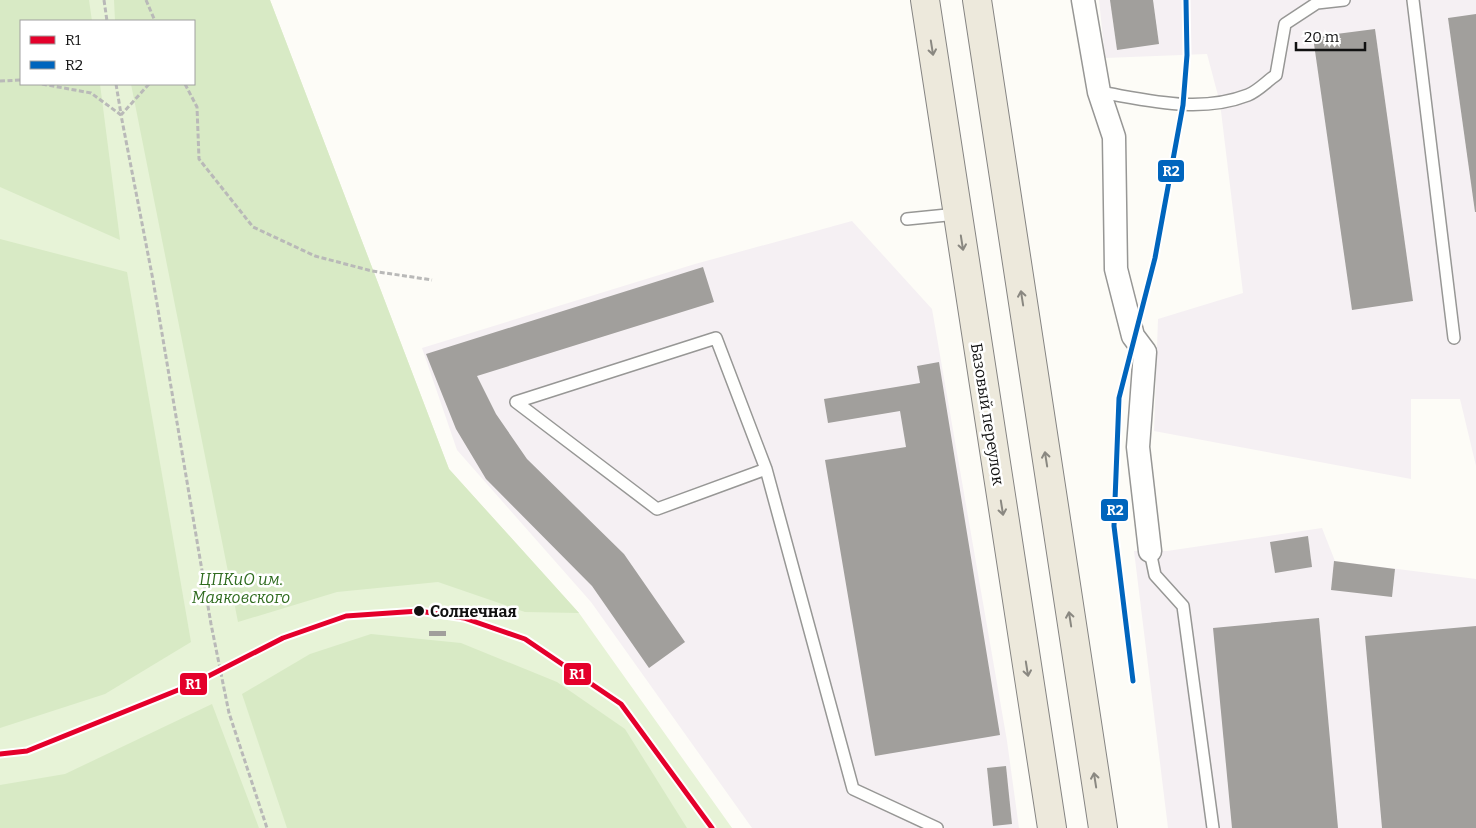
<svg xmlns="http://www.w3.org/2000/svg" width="1476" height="828" font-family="Bitter,serif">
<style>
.industrial{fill:#f5f0f3}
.green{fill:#e7f3d7;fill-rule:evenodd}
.forest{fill:#d8eac5}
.building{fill:#a19f9c}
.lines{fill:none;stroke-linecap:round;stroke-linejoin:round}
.lane-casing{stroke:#979795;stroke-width:14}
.street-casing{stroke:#979795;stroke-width:25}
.primary-casing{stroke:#858482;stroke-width:30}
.path{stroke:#b9b9b8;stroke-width:3;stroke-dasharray:5 2.5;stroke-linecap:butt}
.lane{stroke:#fffffe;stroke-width:11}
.street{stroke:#fffffe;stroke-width:22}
.primary{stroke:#ede9dc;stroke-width:28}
.rail{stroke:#d9c6c7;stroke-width:4}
.rail-1-casing{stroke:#fff;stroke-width:9}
.rail-2-casing{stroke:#fff;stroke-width:9}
.rail-1{stroke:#e4002b;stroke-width:5}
.rail-2{stroke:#0065bd;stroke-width:5}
.oneway{stroke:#8a8881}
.stop-dot{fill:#111;stroke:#fff;stroke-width:2}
.labels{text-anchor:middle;stroke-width:5;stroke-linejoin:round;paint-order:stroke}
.street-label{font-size:16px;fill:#111;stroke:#fff}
.park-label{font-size:16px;font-style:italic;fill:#2f6b1f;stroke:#fff}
.stop-label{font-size:16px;font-weight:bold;fill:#111;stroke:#fff;text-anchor:start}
.line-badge{stroke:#fff;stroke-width:2}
.badge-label{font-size:14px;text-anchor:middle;font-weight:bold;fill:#fff}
</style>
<rect width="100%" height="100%" fill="#fdfcf7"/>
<g class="industrial">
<path d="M1099,0H1476V466L1460,399H1411V479L1154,431L1158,319L1243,293L1220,103L1207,54L1105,58Z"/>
<path d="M852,221L932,309L1007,741L1019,828H752L591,602L457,450L422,348L695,264Z"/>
<path d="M1322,528L1335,561L1476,579V828H1168L1134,551H1167Z"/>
</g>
<path class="green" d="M0,0H270L449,469L579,613L732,828H0ZM21,21H194V84H21Z"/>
<g class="forest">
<path d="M0,0H89L92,21H21V84H100L120,240L0,187Z"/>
<path d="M114,0H270L449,469L579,613L525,612L438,582L337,592L238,622L131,84H194V21H115Z"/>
<path d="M0,239L127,272L191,642L105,694L0,728Z"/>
<path d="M371,634L461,643L557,682L625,729L687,828H287L242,694L310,654Z"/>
<path d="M212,704L259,828H0V785L65,774Z"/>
</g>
<g class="building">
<path d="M1110,0H1153L1159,44L1117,50Z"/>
<path d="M1476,14V212H1475L1448,18Z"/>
<path d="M1375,29L1413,301L1352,310L1313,37Z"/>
<path d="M703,267L714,302L477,376L496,414L527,459L624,554L685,642L649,668L592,586L486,479L456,429L426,354Z"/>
<path d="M939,362L1000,735L875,756L825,460L906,447L900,411L828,423L824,399L920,383L917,366Z"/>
<path d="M1308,536L1312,567L1275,573L1270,542Z"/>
<path d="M1334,561L1395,569L1392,597L1331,590Z"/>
<path d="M1319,618L1338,828H1232L1213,628Z"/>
<path d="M1476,626V828H1382L1365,636Z"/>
<rect x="429" y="631" width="17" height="5"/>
<path d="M1006,766L1012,824L993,826L987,768Z"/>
</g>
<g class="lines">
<g class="lane-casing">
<g id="lane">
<path d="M1413,0L1454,338"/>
<path d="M1099,92C1148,100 1199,114 1248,95C1258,91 1267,81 1276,75L1285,24L1317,3L1344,0"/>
<path d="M907,219L957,214"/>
<path d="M766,469L657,509L516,402L716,338L766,469L853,789L937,828"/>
<path d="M1150,551L1155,575L1183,606L1213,828"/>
</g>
</g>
<g class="street-casing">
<path id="street" d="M1083,0L1099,92L1114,137L1116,269L1133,336L1145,352L1138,447L1150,551"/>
</g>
<g class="primary-casing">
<g id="primary">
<path d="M925,0L1052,828"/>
<path d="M977,0L1103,828"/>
</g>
</g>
<g class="path">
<path d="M104,0L107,21"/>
<path d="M146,0L155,21"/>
<path d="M0,81L21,80"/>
<path d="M42,84L91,93L121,115"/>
<path d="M116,84L121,114"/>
<path d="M149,84L121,115L153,280L211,624L229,713L267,828"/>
<path d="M185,84L197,107L199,159L253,227L315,256L372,271L432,280"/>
</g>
<use href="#lane" class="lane"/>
<use href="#street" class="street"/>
<use href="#primary" class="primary"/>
<path class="rail" d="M1133,681L1114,526L1119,398L1155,258L1183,105L1187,55L1186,0"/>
<g class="rail-1-casing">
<path id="rail-1" d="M0,754L27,751L193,684L283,638L346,616L419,611L464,618L525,639L621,704L712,828"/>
</g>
<g class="rail-2-casing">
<path id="rail-2" d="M1133,681L1114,526L1119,398L1155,258L1183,105L1187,55L1186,0"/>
</g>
<use href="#rail-1" class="rail-1"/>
<use href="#rail-2" class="rail-2"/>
</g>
<defs><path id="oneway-shaft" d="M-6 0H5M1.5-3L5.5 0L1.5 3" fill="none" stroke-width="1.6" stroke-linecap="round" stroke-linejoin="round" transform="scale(1.25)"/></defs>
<g class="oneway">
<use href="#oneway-shaft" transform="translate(932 48) rotate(81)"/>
<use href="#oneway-shaft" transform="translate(962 243) rotate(81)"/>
<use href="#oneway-shaft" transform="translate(1022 298) rotate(-99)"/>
<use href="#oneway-shaft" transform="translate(1046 459) rotate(-99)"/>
<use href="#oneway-shaft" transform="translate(1002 508) rotate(81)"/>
<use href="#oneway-shaft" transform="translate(1070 619) rotate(-99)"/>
<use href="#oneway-shaft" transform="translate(1027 669) rotate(81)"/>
<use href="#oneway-shaft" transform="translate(1095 780) rotate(-99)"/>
</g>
<circle class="stop-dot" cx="419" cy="611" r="6"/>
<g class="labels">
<g class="street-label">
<text transform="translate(988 414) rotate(81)" y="6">Базовый переулок</text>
</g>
<g class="park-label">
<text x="241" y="585">ЦПКиО им.<tspan x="241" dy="18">Маяковского</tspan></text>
</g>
<g class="stop-label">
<text x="430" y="617">Солнечная</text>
</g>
</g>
<g class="line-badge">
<rect x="1157" y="159" width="28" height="24" rx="5" fill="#0065bd"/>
<rect x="1100" y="498" width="29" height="24" rx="5" fill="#0065bd"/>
<rect x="563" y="662" width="29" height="24" rx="5" fill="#e4002b"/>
<rect x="179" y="672" width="29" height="24" rx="5" fill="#e4002b"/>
</g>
<g class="badge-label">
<text x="1171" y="176">R2</text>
<text x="1115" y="515">R2</text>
<text x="577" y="679">R1</text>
<text x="193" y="689">R1</text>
</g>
<rect x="20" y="20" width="175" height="65" fill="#ffffff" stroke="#a0a0a0"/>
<rect x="30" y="36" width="25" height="8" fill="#e4002b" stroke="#a0a0a0"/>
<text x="65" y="45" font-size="15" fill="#111111">R1</text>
<rect x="30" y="61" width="25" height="8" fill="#0065bd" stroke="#a0a0a0"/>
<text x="65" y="70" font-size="15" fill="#111111">R2</text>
<path d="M1296 42v8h69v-8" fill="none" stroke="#111111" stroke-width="2.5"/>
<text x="1304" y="42" font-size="15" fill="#111111" stroke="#ffffff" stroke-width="4" paint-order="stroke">20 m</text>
</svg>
